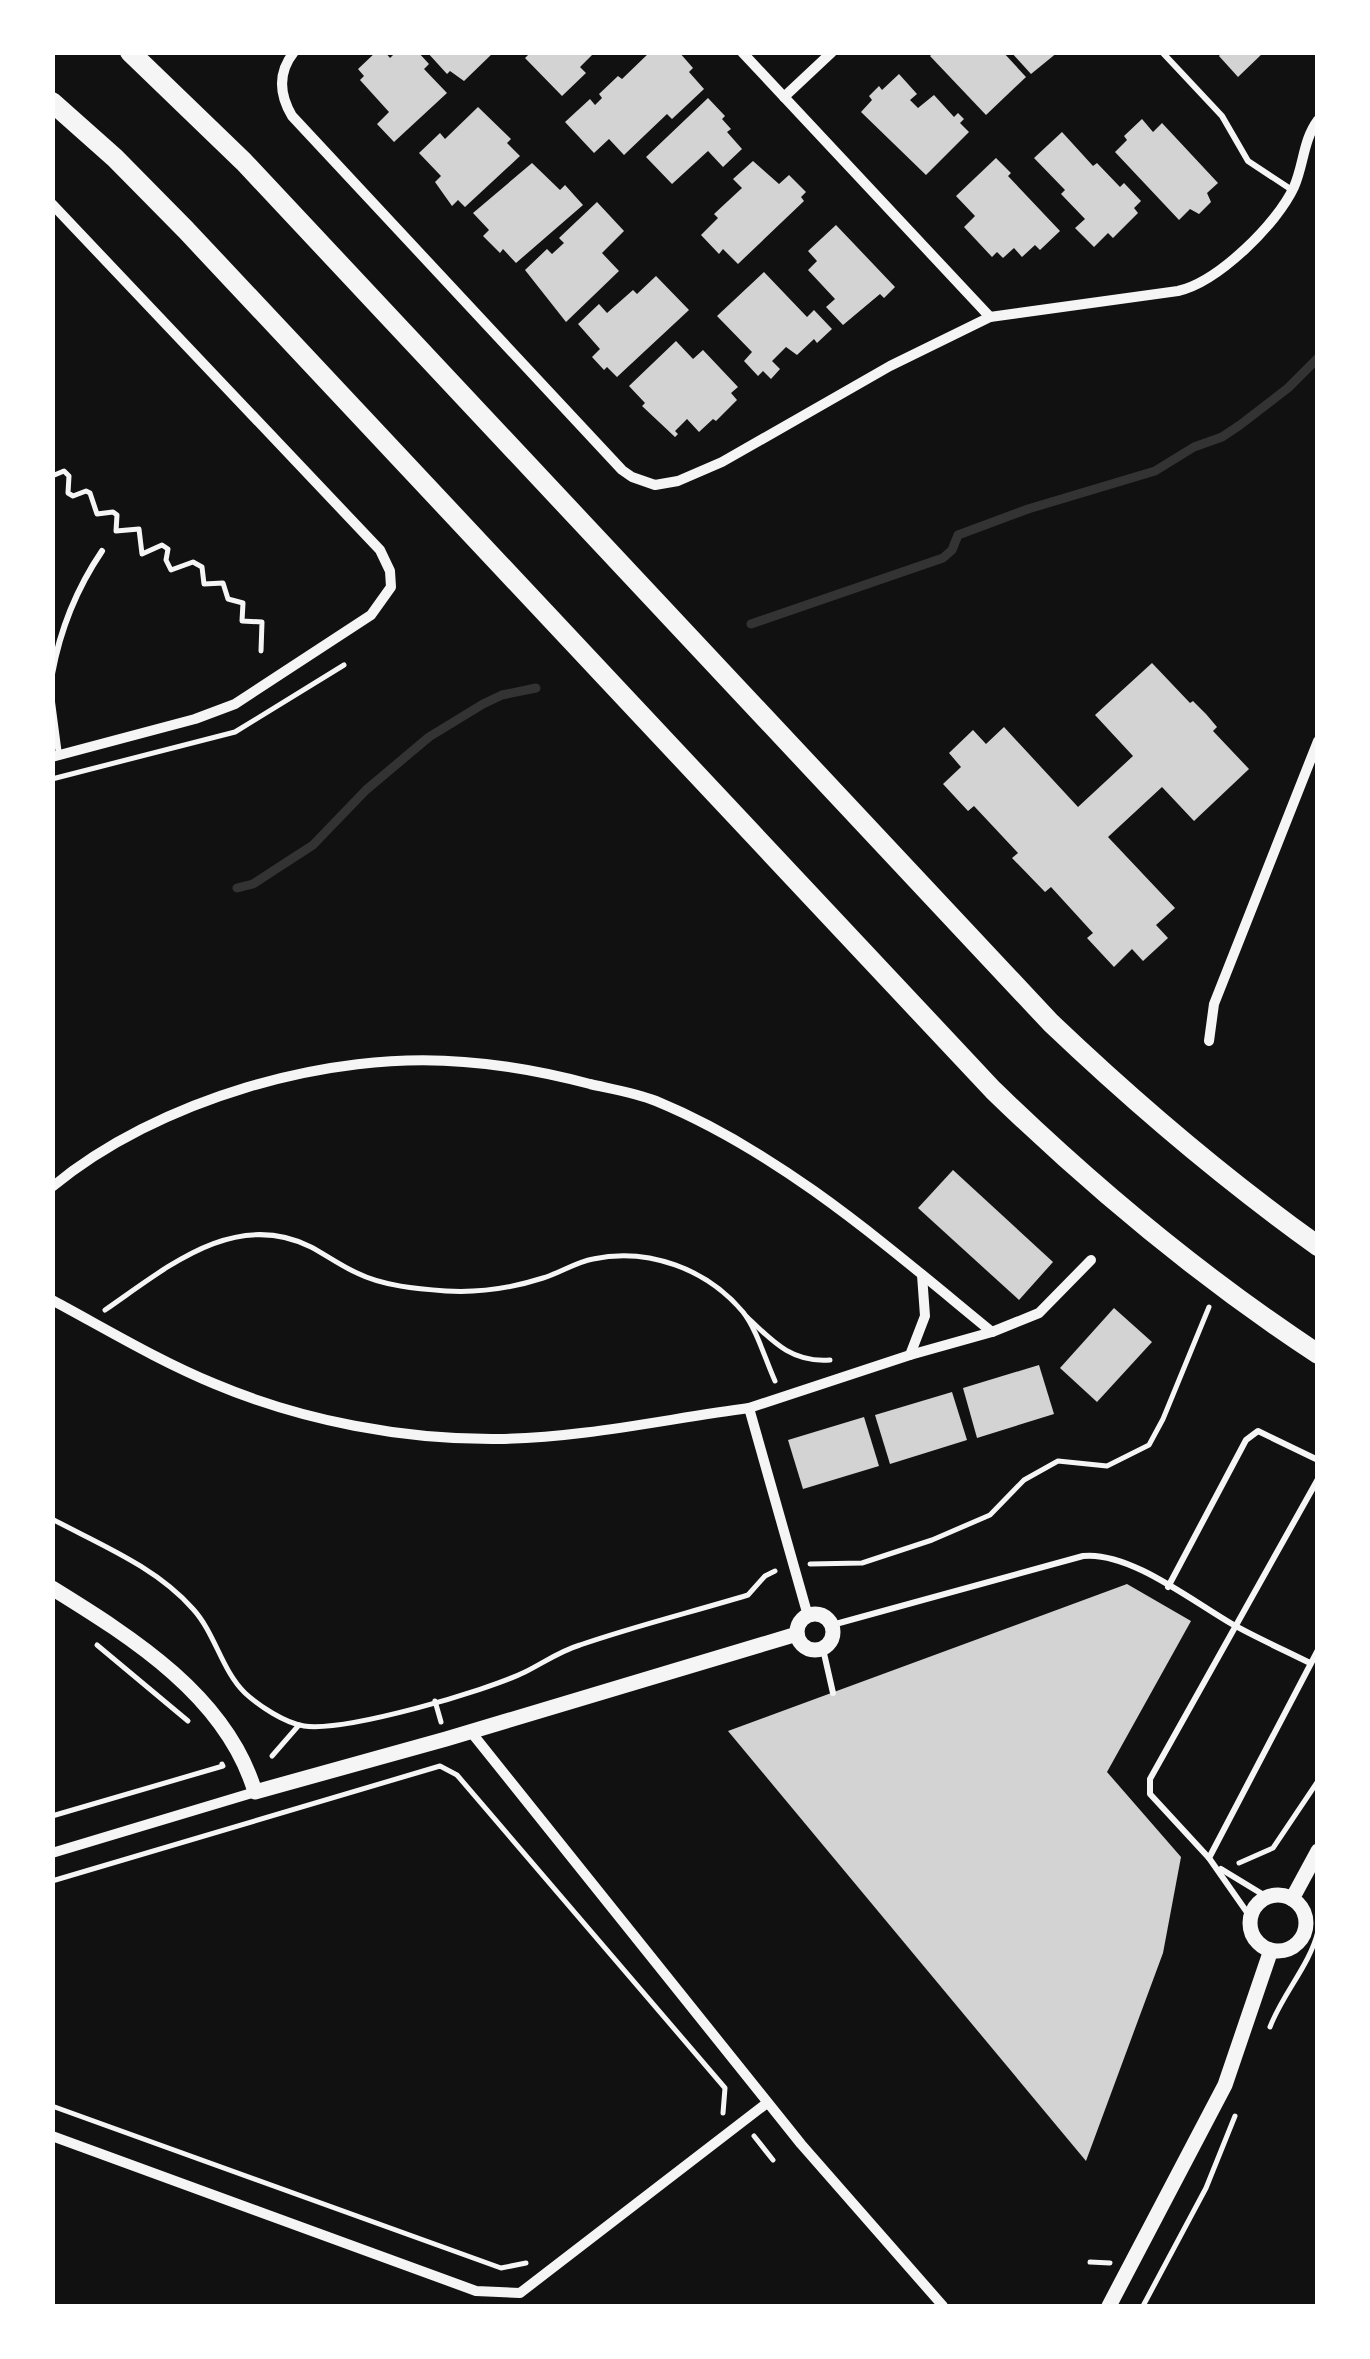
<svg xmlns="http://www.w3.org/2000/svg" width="1370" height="2359" font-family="'Fira Sans Condensed',sans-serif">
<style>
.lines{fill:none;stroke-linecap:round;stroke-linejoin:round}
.stream{stroke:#333;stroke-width:9}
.building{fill:#d3d3d3}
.path{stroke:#f5f5f5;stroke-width:5}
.service{stroke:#f5f5f5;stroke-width:6}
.minor{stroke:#f5f5f5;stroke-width:10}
.tertiary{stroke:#f5f5f5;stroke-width:15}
.primary{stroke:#f5f5f5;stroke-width:20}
</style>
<rect width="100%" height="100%" fill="#111"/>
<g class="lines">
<g class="stream">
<path d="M751,624L943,558L952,550L958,535L1028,509L1155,471L1194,447L1222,437L1240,425L1288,388L1318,358"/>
<path d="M237,888L253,884L313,845L366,790L429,737L483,704L502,695L536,688"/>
</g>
</g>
<g class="building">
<path d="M376,52H385L390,58L396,52H418L429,64L424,69L447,93L394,142L377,124L389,112L360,80L364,76L358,69Z"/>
<path d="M427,52H494L464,81L450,71L447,74Z"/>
<path d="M531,52H595L580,67L586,73L562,96L525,58Z"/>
<path d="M650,52H679L693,68L689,72L704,89L672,119L667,114L624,155L609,139L594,153L565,122L590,99L595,105L602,98L599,94L618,76L622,79Z"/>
<path d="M934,52H1003L1026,77L986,115L930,56Z"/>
<path d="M1011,52H1058L1031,74Z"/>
<path d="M1222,52H1264L1238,77L1219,56Z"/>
<path d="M899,74L917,94L910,100L918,108L934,95L954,117L958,113L964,119L960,123L969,132L926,175L861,112L872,100L869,96L879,86L882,90Z"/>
<path d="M708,98L725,116L722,119L731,129L727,132L742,149L723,167L708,151L672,184L646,157Z"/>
<path d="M478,107L511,139L507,143L520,156L465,207L458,200L452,206L435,182L441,176L419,153L440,133L445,139Z"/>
<path d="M1142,119L1153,132L1162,123L1218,183L1207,193L1211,202L1199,214L1190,209L1179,220L1115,152L1127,140L1124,136Z"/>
<path d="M1062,132L1093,166L1097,163L1120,187L1124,183L1141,201L1134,208L1138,213L1113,238L1108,233L1094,247L1075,228L1085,219L1061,194L1065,190L1034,158Z"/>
<path d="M996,158L1011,173L1008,176L1060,231L1040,250L1035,245L1022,257L1014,248L1003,258L997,252L992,257L964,227L975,216L956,196Z"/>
<path d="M753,161L779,184L789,175L806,192L801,197L804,201L738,264L723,249L719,254L701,235L718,218L714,214L742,188L733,179Z"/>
<path d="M532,163L560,190L565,185L583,205L516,263L503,249L500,253L483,236L489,230L473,213Z"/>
<path d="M597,202L624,231L602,253L619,271L566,322L525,270L547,249L552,254L564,243L559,238Z"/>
<path d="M836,225L895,287L884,298L880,294L843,325L826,307L835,299L808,270L817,261L808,251Z"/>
<path d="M764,272L807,317L814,310L832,329L817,343L814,339L797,355L786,347L772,361L780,369L771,379L763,371L758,376L744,361L752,352L717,316Z"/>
<path d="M656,276L689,310L617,377L607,367L604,370L592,357L600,349L578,324L599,304L607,313L633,290L637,294Z"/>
<path d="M676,341L693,359L703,350L738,387L731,393L737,400L716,421L713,419L699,432L687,419L675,431L678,434L675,437L642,406L645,403L629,386Z"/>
<path d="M1152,663L1190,703L1193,701L1206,714L1217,727L1213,731L1249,769L1194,821L1162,787L1108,837L1175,908L1156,925L1168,938L1143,961L1132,949L1114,967L1087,938L1093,933L1051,887L1045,892L1012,858L1018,853L974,806L968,811L943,784L961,767L949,753L973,730L986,744L1004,727L1078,807L1133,756L1095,715Z"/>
<path d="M953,1170L1053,1262L1019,1300L918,1208Z"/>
<path d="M1114,1308L1152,1342L1097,1402L1060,1368Z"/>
<path d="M1039,1365L1054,1414L977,1438L963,1388Z"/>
<path d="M952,1392L967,1440L890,1464L875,1415Z"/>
<path d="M864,1417L879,1466L803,1489L788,1440Z"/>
<path d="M1127,1584L1191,1621L1107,1772L1181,1857L1163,1953L1086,2161L728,1731Z"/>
</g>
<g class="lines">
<g class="path">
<path d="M52,476L64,471L69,476L68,493L73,496L86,491L90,493L97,514L113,512L117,515L116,531L139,529L142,554L162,545L168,549L166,560L171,570L193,562L202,567L204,584L223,583L228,599L243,603L242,621L262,622L261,651"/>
<path d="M52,779L235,732L344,665"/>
<path d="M105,1310C165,1269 234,1208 311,1247C326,1255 341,1266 357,1273C383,1286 418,1289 446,1291C479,1293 512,1288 543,1278C560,1273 576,1262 593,1259C648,1247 707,1269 743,1312C757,1330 765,1359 775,1381"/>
<path d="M747,1317C773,1342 792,1363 830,1360"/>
<path d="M52,1519C101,1545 156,1567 193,1609C215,1633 222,1671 245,1693C259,1706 285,1723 304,1726C346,1732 486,1691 525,1672C543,1663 560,1651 580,1645C635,1626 692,1612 748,1595L765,1576L775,1571"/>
<path d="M810,1564L862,1563L932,1540L990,1515L1024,1480L1058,1461L1107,1466L1149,1445L1163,1419L1209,1307"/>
<path d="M97,1645L188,1721"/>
<path d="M435,1701L441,1722"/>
<path d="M272,1756L299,1725"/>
<path d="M52,1816L223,1766L222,1764"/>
<path d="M1239,1863L1273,1848L1318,1781"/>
<path d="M52,1881L440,1766L457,1775L725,2088L723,2113"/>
<path d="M1270,2027C1283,1993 1310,1965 1318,1931"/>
<path d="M52,2106L501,2268L526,2263"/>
<path d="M754,2136L773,2160"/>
<path d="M1090,2262L1110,2263"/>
<path d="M1143,2306L1206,2188L1235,2116"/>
</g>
<g class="service">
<path d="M1162,52L1222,116L1248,161L1292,190"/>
<path d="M52,674C60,630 77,588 102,551"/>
<path d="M52,702L59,755"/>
<path d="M1168,1587L1246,1440L1258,1431L1318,1460"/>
<path d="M832,1625L1083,1556C1129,1551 1192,1601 1232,1624C1257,1638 1284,1650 1310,1663"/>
<path d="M823,1649L833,1693"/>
<path d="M1209,1858L1150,1794V1779L1318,1479"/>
<path d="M1221,1869L1267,1897"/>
<path d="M1251,1918L1209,1858L1318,1650"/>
</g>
<g class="minor">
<path d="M294,52C278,72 279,94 292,116L622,470L632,477L655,485L678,481L722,462L890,366L990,317L1178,291C1218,282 1277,224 1294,187C1304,164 1303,140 1318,120"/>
<path d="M742,52L990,317"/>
<path d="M784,97L832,52"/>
<path d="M52,204L380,550L390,571L391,587L371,615L235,704L195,719L52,757"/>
<path d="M1209,1041L1214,1004L1318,741"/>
<path d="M52,1187C157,1100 329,1050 464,1062C506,1065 549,1073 590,1084C612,1089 636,1093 656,1101C782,1153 888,1247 992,1332"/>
<path d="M52,1300C106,1329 159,1361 215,1384C303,1421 404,1440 499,1439C582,1438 666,1419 749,1408L808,1616"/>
<path d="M910,1355L925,1316L922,1275"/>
<path d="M749,1408L910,1355L992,1332L1039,1313L1091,1260"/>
<path d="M471,1732L801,2144L943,2306"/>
<path d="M52,1853L255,1792"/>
<path d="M52,2136L476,2291L520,2293L767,2103"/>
</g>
<g class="tertiary">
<path d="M52,1588C133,1638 227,1697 255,1792L446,1739L797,1634"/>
<circle cx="815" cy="1632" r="18"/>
<circle cx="1278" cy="1923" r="28"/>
<path d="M1292,1899L1318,1851"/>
<path d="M1109,2306L1225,2085L1271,1950"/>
</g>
<g class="primary">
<path d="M130,52L244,162L1051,1023C1135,1103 1223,1178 1318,1246"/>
<path d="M52,102L115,158L186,230L993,1090C1094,1188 1201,1277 1318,1354"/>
</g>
</g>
<rect width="1370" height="2359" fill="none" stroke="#ffffff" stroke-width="110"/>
</svg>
